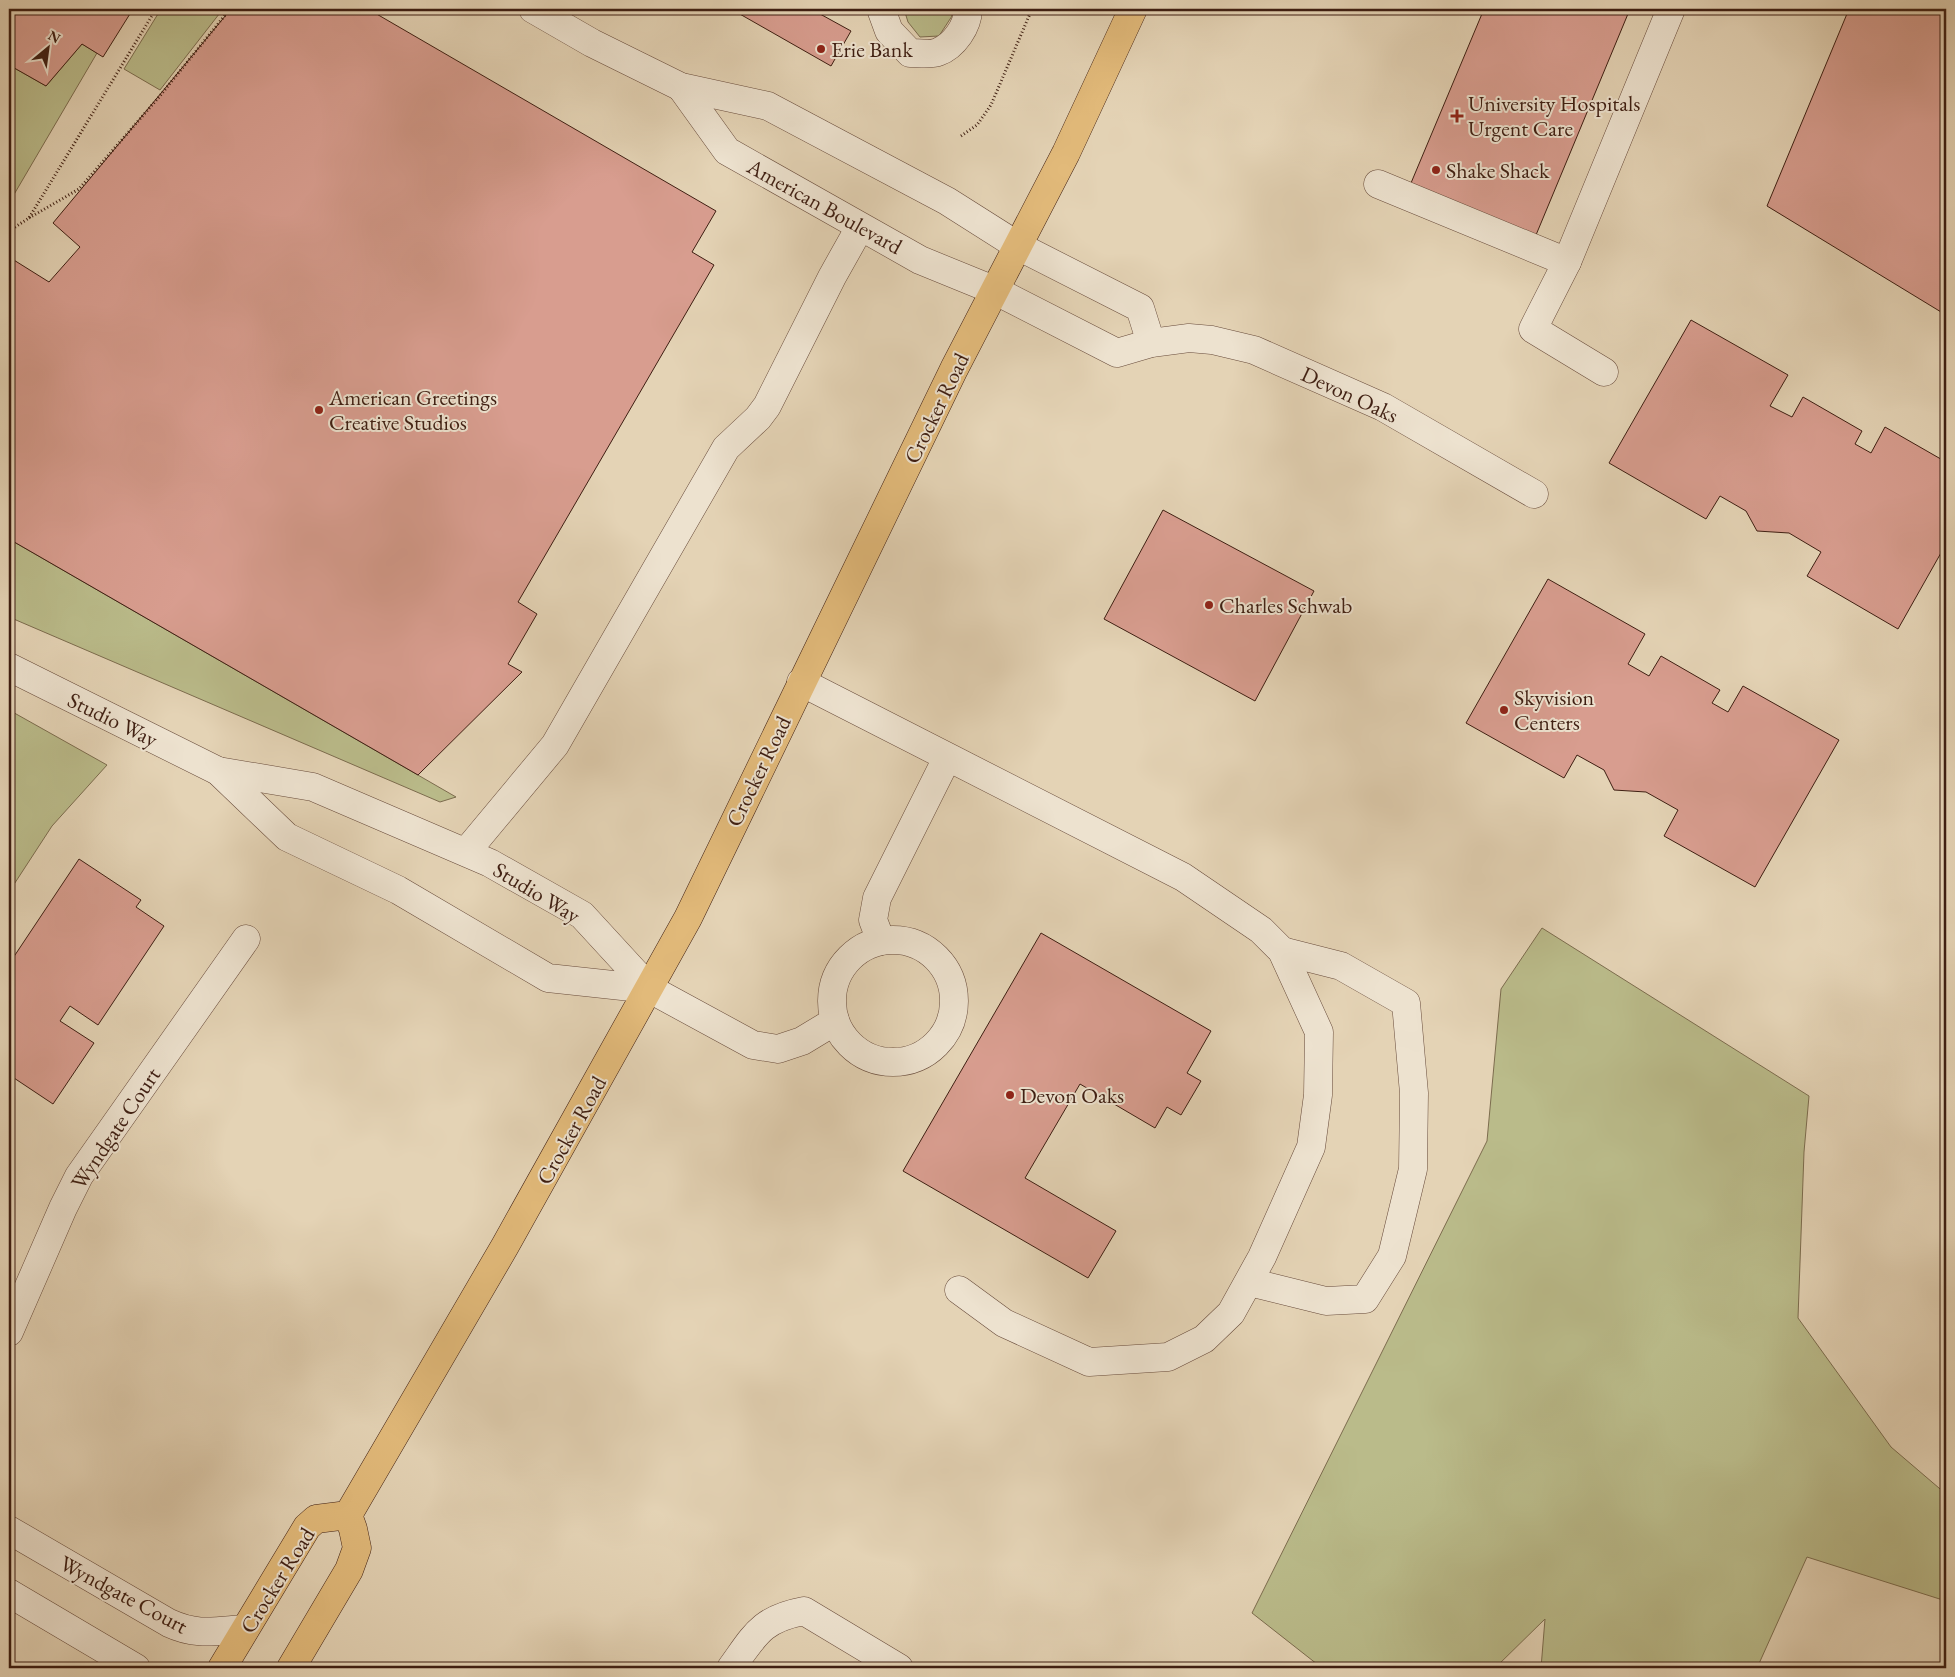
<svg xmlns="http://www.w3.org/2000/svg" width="1955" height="1677" font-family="'EB Garamond',serif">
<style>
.green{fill:#babb8a;stroke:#7c6c4e}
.building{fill:#d89d8f;stroke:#3e1e12}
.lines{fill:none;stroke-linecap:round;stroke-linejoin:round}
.minor-casing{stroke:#684b3b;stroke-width:29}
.major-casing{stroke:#3e1e12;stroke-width:29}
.path{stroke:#3e1e12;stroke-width:3;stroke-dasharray:1 2.5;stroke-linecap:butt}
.minor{stroke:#ede2cf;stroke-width:28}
.major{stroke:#e2ba7a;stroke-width:28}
.poi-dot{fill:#8f2418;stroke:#ede2cf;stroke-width:2}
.labels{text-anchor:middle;stroke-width:4;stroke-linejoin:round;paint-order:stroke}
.poi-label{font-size:22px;fill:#3e1e12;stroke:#ede2cf;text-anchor:start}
.street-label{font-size:22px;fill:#3e1e12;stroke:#ede2cf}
</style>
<rect width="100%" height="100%" fill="#e4d3b5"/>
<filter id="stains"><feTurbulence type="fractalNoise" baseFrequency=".004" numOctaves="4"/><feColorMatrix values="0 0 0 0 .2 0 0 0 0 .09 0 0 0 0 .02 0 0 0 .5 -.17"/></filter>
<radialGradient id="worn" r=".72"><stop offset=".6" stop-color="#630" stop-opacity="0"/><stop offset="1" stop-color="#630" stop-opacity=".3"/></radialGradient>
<g class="green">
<path d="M161,9H223L160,90L124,69Z"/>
<path d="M904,9H949L952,16L939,36L920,37L908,22Z"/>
<path d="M82,44L97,53L9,203V65L46,86Z"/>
<path d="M9,539L456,797L440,802L9,617Z"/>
<path d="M9,710L107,765L52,826L9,892Z"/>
<path d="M1542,928L1809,1096L1804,1152L1798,1318L1891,1447L1946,1494V1601L1807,1557L1757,1668H1541L1545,1619L1495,1668H1322L1252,1613L1487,1141L1501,989Z"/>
</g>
<g class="building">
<path d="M9,9H133L103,57L82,44L46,86L9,65Z"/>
<path d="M231,9H368L716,211L692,252L714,265L518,602L537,614L508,664L522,672L418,775L9,539V257L49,282L80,247L53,223Z"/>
<path d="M740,9H811L851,31L831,66L738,13Z"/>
<path d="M1484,9H1630L1536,235L1411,183Z"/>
<path d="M1849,9H1946V315L1767,206Z"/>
<path d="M1691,320L1788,375L1770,406L1792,417L1803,397L1862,431L1855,444L1871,453L1885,427L1946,462V544L1898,629L1807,576L1821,552L1789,533L1757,531L1746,511L1720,496L1706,519L1609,463Z"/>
<path d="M1163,510L1314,591L1255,701L1104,619Z"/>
<path d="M1548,579L1645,634L1628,664L1649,676L1661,656L1720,690L1712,703L1728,712L1743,686L1839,740L1755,887L1664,836L1678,810L1646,792L1614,790L1604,770L1577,755L1564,778L1466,723Z"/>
<path d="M79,859L141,900L136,907L164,926L98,1025L70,1006L60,1021L94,1043L53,1104L14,1078L9,1081V964Z"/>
<path d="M1041,933L1211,1031L1187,1073L1201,1081L1181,1115L1167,1107L1155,1128L1080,1084L1025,1178L1116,1231L1088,1278L903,1171Z"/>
</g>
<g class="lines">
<g class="minor-casing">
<g id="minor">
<path d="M533,9L592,43L681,87L768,106L947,201L1018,246L1140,308L1151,343"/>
<path d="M881,9L889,31L910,53C918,53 931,55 938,52C954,46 968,26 968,9"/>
<path d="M681,87L727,151L920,260L996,291L1117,353L1151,343L1189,338L1212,340L1254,350L1383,407L1534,494"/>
<path d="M1378,184L1567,262"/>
<path d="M1604,372L1533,329L1567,262L1671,9"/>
<path d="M9,667L218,771L287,837L398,890L548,978L650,989"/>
<path d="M801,682L1183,877L1261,930L1282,951L1319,1032L1318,1095L1311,1147L1262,1257L1231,1313L1204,1339L1168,1357L1089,1362L1004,1323L959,1290"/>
<path d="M218,771L313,787L490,863L582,915L650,989L753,1045L778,1049L802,1041L835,1021"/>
<path d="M466,852L555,745L726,448L758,418L767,406L832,277L860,227"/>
<circle cx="893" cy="1001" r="61"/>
<path d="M881,941L873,920L877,898L947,758"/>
<path d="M1249,1282L1326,1301L1365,1299L1392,1256L1413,1169L1414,1093L1406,1003L1341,966L1282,951"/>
<path d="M9,1332L63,1208L79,1176L246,939"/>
<path d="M9,1530L169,1623C197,1636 215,1631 245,1629"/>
<path d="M9,1593L136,1668"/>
<path d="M731,1668C755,1635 761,1619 804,1611L899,1668"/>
</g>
</g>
<g class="major-casing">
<g id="major">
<path d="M348,1515L505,1246L688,918L954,369L1066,153L1133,9"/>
<path d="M222,1668L307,1527L316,1519L348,1515"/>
<path d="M291,1668L349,1570L357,1548L353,1529L348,1515"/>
</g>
</g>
<g class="path">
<path d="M961,136L977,125L991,105L1032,9"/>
<path d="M29,218L79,189L159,97L230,9"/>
<path d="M9,231L29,218L156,9"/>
</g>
<use href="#minor" class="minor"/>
<use href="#major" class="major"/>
</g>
<g class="poi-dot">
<circle cx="821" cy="49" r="5"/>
<path d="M1454.5 108.5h5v5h5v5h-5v5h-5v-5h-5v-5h5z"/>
<circle cx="1436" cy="170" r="5"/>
<circle cx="319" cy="410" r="5"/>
<circle cx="1209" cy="605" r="5"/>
<circle cx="1504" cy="710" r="5"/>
<circle cx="1010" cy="1095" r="5"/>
</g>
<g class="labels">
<g class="poi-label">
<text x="831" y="57">Erie Bank</text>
<text x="1468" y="111">University Hospitals<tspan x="1468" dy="25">Urgent Care</tspan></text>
<text x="1446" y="178">Shake Shack</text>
<text x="329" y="405">American Greetings<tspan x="329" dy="25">Creative Studios</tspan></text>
<text x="1219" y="613">Charles Schwab</text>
<text x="1514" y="705">Skyvision<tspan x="1514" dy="25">Centers</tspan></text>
<text x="1020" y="1103">Devon Oaks</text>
</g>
<g class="street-label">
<text transform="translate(825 206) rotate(29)" y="8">American Boulevard</text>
<text transform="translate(1350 394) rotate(25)" y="8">Devon Oaks</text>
<text transform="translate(936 408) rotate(-64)" y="8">Crocker Road</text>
<text transform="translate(113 719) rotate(26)" y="8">Studio Way</text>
<text transform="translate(758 771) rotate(-64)" y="8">Crocker Road</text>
<text transform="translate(537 892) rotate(31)" y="8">Studio Way</text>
<text transform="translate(115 1128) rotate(-56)" y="8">Wyndgate Court</text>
<text transform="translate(571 1130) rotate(-61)" y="8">Crocker Road</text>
<text transform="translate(277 1580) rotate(-58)" y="8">Crocker Road</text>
<text transform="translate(124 1594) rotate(28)" y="8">Wyndgate Court</text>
</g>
</g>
<rect width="1955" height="1677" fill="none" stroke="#e4d3b5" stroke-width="30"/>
<rect x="10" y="10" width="1935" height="1657" fill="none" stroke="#3e1e12" stroke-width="2.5"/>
<rect x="15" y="15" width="1925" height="1647" fill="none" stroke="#3e1e12"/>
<g transform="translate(48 48) rotate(29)" stroke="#ede2cf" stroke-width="4" paint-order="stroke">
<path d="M0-4L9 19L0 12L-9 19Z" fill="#3e1e12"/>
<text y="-8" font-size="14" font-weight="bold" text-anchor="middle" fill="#3e1e12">N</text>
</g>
<rect width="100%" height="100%" filter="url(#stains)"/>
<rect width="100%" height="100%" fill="url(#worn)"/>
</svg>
